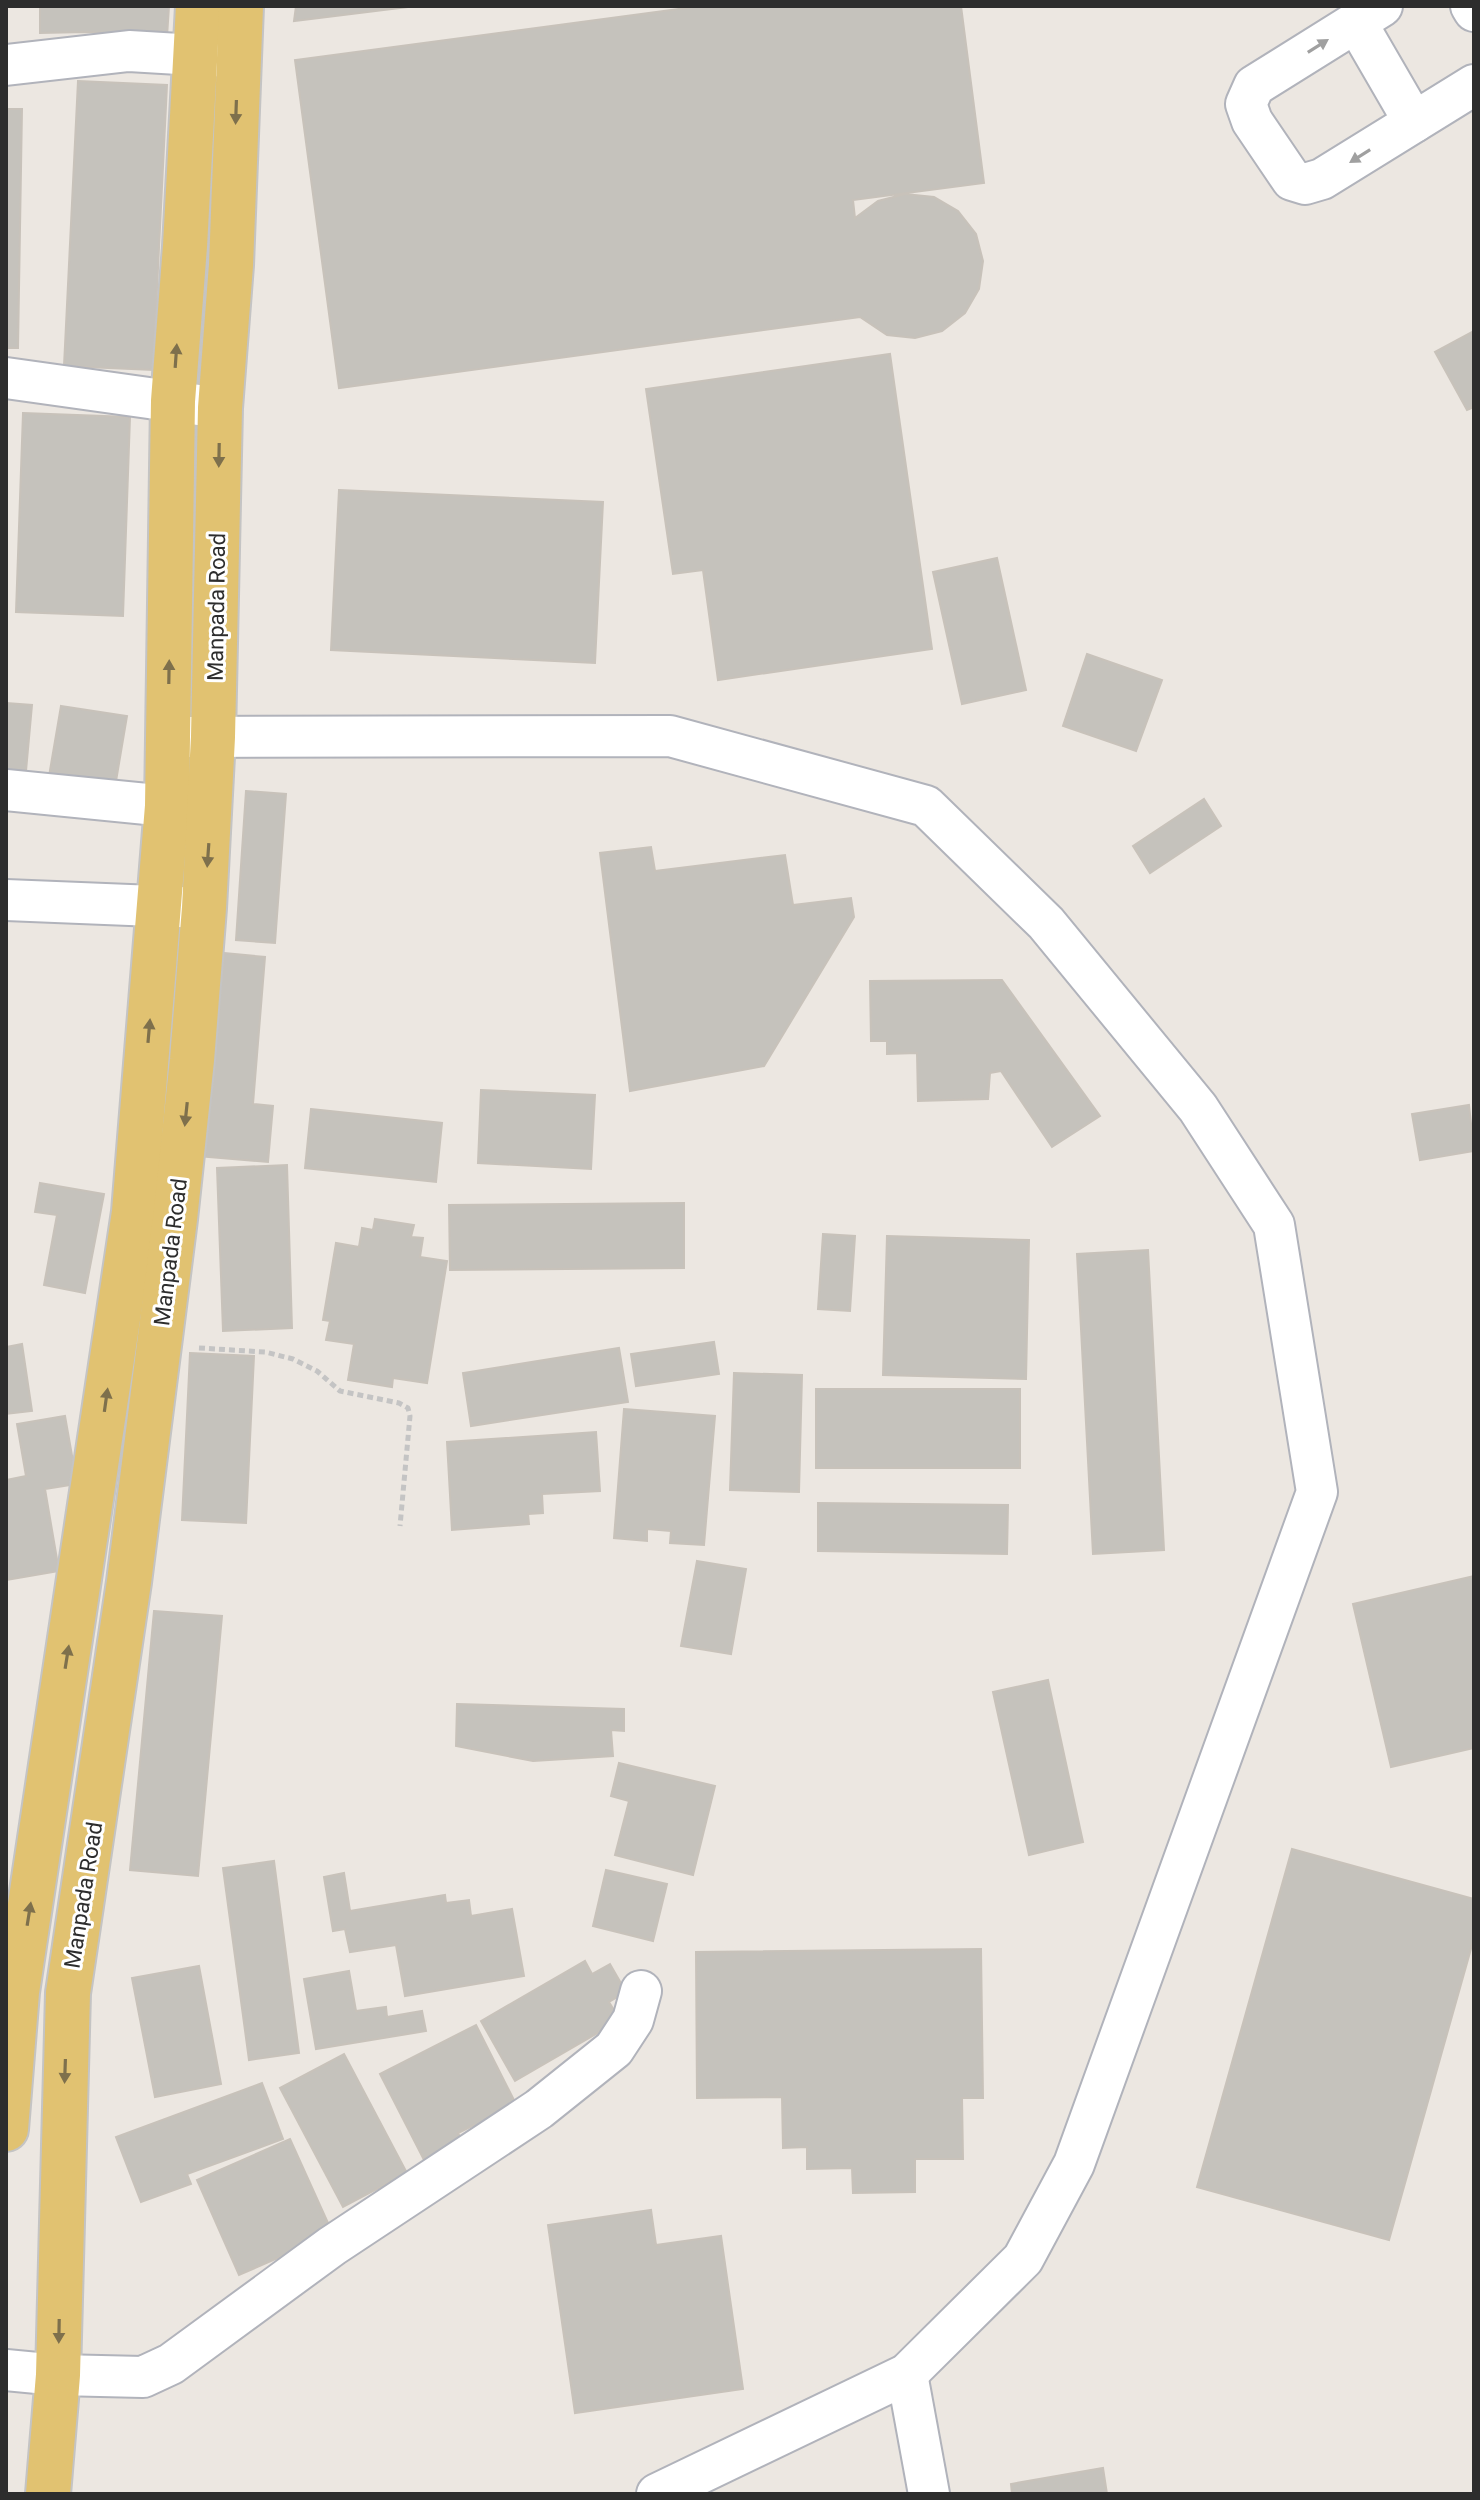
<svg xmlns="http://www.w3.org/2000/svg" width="1480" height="2500" font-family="Roboto,sans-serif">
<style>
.building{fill:#c5c2bc;stroke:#c8c2ba;stroke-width:2}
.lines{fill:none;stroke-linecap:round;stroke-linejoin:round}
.minor-casing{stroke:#b1b3bb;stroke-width:44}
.major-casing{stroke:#c4c4c4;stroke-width:48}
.path{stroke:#c4c4c4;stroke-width:5;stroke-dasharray:6 4;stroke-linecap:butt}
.minor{stroke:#fff;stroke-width:40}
.major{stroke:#e1c271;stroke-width:44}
.oneway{fill:#a0a0a0}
.oneway2{fill:#7e704c}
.labels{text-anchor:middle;stroke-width:6;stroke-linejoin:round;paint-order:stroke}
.street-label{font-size:22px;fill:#2d2d2d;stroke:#fff}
</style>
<rect width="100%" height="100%" fill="#ece7e1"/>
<g class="building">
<path d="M40,6H169L167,37L87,32L40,33Z"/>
<path d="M296,6H416L294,21Z"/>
<path d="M701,6H961L984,183L853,200L855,218L878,201L905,194L934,197L958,211L976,234L983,261L979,289L965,313L942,331L915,338L887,335L860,317L339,388L295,60Z"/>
<path d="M78,81L167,85L153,370L64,366Z"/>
<path d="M6,109H22L18,348H6Z"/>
<path d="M1474,331V407L1467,410L1435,352Z"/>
<path d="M890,354L932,649L718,680L703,570L673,574L646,389Z"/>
<path d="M23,413L130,417L123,616L16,612Z"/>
<path d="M339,490L603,502L595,663L331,650Z"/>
<path d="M997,558L1026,690L962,704L933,572Z"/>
<path d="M1087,654L1162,680L1136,751L1063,726Z"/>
<path d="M6,703L32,705L26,771L6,769Z"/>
<path d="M61,706L127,716L114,793L48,782Z"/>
<path d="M246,791L286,794L275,943L236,940Z"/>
<path d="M1204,799L1221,826L1150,873L1133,846Z"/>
<path d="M651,847L655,871L785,855L793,905L851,898L854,917L764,1066L630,1091L600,853Z"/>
<path d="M224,953L265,957L253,1104L273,1106L268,1162L198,1156L202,1108L210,1109Z"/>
<path d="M1002,980L1100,1116L1052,1147L1001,1071L990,1073L988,1099L918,1101L917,1053L887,1054V1041H871L870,981Z"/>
<path d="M481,1090L595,1095L591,1169L478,1163Z"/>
<path d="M1469,1105L1474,1151L1420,1160L1412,1114Z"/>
<path d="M311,1109L442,1123L436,1182L305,1168Z"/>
<path d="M287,1165L292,1328L223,1331L217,1168Z"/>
<path d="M40,1183L104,1194L85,1293L44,1285L57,1215L35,1212Z"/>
<path d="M684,1203V1268L450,1270L449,1205Z"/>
<path d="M375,1219L414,1225L411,1237L423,1238L420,1257L447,1261L427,1383L393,1378L392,1387L348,1380L354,1344L326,1340L330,1321L323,1320L336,1243L359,1247L362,1228L373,1230Z"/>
<path d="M823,1234L855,1236L850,1311L818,1309Z"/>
<path d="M887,1236L1029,1240L1026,1379L883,1375Z"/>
<path d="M1148,1250L1164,1550L1093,1554L1077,1254Z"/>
<path d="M714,1342L719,1374L636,1386L631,1354Z"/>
<path d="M22,1344L32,1411L6,1414V1347Z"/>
<path d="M619,1348L628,1402L471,1426L463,1373Z"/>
<path d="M190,1353L254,1356L246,1523L182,1520Z"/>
<path d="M734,1373L802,1375L799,1492L730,1490Z"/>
<rect x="816" y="1389" width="204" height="79"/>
<path d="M624,1409L715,1416L704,1545L670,1543L671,1531L647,1529V1541L614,1538Z"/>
<path d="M65,1416L77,1484L45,1489L59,1571L6,1580V1480L26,1476L17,1424Z"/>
<path d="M596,1432L600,1491L542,1494L543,1513L528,1514L529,1524L452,1530L447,1442Z"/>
<path d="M818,1503L1008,1505L1007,1554L818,1551Z"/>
<path d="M697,1561L746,1569L731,1654L681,1646Z"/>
<path d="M1474,1576V1748L1391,1767L1353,1604Z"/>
<path d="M154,1611L222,1616L198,1876L130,1870Z"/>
<path d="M1048,1680L1083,1842L1029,1855L993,1692Z"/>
<path d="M457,1704L624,1709V1731L611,1730L613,1756L533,1761L456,1746Z"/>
<path d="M619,1763L715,1786L693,1875L615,1855L629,1801L611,1796Z"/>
<path d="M1292,1849L1474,1899V1938L1389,2240L1197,2187Z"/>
<path d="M274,1861L299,2053L249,2060L223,1868Z"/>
<path d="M606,1870L667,1884L653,1941L593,1926Z"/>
<path d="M344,1873L350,1911L445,1895L446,1903L469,1900L471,1916L512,1909L524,1976L405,1996L396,1945L350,1952L345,1929L333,1931L324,1877Z"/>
<path d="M981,1949L983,2098H962L963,2159H915V2192L853,2193L852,2168L807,2169V2147L783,2148L782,2097L697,2098L696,1952Z"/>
<path d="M585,1961L592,1974L610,1964L626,1992L609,2002L620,2020L515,2081L481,2021Z"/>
<path d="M199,1966L221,2084L155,2097L132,1978Z"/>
<path d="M349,1971L356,2011L386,2007L387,2017L422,2011L426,2031L316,2049L304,1979Z"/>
<path d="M476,2025L520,2112L477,2133L474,2125L458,2133L462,2141L424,2160L380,2074Z"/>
<path d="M344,2054L407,2173L343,2207L280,2088Z"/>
<path d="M262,2083L283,2139L187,2174L191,2184L141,2202L116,2137Z"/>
<path d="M290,2139L333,2234L239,2275L197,2180Z"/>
<path d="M651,2210L656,2245L721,2236L743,2389L575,2413L548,2225Z"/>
<path d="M1103,2468L1107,2494H1012L1011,2484Z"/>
</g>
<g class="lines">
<g class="minor-casing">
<g id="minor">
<path d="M1382,6L1254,86L1246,104L1252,121L1292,180L1305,184L1322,179L1474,85"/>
<path d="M1471,6L1474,11"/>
<path d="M1356,22L1414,122"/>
<path d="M6,65L129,51L229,57"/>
<path d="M6,378L220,408"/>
<path d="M180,737L670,736L926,806L1046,923L1198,1108L1274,1225L1317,1492L1074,2164L1023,2259L907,2374L657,2494"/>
<path d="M6,790L197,809"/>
<path d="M6,900L204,908"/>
<path d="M6,2370L58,2375L143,2377L171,2364L332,2246L539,2109L614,2049L633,2020L641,1991"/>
<path d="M907,2374L929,2494"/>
</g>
</g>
<g class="major-casing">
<g id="major">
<path d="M6,2129L17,1992L134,1212L167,806L173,401L185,246L198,6"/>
<path d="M48,2494L58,2375L68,1993L129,1582L175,1219L192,1060L204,908L213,737L220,408L231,265L241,6"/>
</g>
</g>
<path class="path" d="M199,1348L265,1352L293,1359L317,1371L340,1391L399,1403L408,1408L410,1416L400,1526"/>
<use href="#minor" class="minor"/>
<use href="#major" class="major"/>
</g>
<defs><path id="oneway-solid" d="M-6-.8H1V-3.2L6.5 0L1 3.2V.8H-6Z" transform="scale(2)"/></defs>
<g class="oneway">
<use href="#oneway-solid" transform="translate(1318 46) rotate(-32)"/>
<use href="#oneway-solid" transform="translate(1360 156) rotate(148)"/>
</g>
<g class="oneway2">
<use href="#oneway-solid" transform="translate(236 112) rotate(92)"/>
<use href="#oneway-solid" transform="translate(176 356) rotate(-86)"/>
<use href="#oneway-solid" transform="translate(219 455) rotate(91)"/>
<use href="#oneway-solid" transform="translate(169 672) rotate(-89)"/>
<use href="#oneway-solid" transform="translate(208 855) rotate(94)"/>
<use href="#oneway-solid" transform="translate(149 1031) rotate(-85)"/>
<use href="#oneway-solid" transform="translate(186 1114) rotate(96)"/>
<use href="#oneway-solid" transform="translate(106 1400) rotate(-82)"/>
<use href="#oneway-solid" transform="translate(67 1657) rotate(-81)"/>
<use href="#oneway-solid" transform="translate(29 1914) rotate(-81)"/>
<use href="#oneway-solid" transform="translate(65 2071) rotate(92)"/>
<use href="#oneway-solid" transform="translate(59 2331) rotate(91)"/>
</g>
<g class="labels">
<g class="street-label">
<text transform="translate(216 607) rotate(-89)" y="8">Manpada Road</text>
<text transform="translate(170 1252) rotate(-83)" y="8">Manpada Road</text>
<text transform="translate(83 1895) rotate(-81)" y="8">Manpada Road</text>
</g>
</g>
<rect width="1480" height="2500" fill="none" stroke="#2d2d2d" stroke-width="16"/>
</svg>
